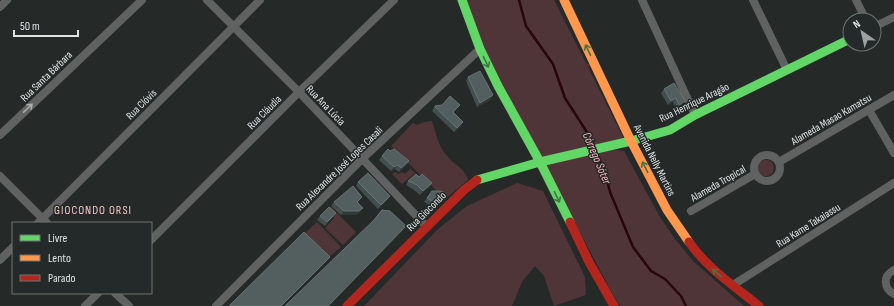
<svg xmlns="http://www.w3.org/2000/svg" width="894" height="306" font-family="'Sofia Sans Condensed',sans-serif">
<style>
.green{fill:#503538}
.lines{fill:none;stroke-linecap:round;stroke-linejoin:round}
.stream{stroke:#28050b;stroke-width:2.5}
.street{stroke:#606262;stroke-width:8}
.fast{stroke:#63d668;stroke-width:9}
.slow{stroke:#ff974d;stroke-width:9}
.jam{stroke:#b3261e;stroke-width:9}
.wall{fill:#424f4e}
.shaded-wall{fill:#2f3938}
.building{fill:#535f5e;stroke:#687373}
.oneway{stroke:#407745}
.oneway2{stroke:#acafaf}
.labels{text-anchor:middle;stroke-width:3;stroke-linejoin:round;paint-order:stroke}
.street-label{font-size:11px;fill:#dee2e2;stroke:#242a29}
.water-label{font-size:12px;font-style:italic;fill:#fab7bc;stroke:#242a29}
.neighbourhood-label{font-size:12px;letter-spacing:1px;fill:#f7c3c6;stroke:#242a29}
</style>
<rect width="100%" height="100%" fill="#252928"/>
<g class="green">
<path d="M466,0H554L586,63L590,65L588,67L626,143L609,149L624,151L660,217L675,239L693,261L744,306H620L611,291L483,48Z"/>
<path d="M432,121C436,133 438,146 447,156C454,165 464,167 468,180L445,199L391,146L413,123L417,125L424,122Z"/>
<circle cx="766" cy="168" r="8"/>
<path d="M410,169L415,173L402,184L392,174L395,172L398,174L402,172L405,174Z"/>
<path d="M517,183L543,191L585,277L586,295L554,306L544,276L535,266L522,282L512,306H364L438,229L467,206Z"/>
<path d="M331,207L356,232L343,245L325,228L334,218L327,211Z"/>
<path d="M317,222L341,247L328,258L303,235Z"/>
</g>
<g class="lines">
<g class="stream">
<path d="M519,0L526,26L553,64L565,98L590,137L594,146"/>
<path d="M596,152L605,172L610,192L633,247L651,271L665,279L681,296L686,306"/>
</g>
<g class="street">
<path d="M207,0L299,92L427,227"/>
<path d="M642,0L695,115"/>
<path d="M753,0L787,70"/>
<path d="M856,0L866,20"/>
<path d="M0,7L7,0"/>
<path d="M874,27L894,17"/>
<path d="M869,110L894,153"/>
<path d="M0,135L142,0"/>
<circle cx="767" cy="168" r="13"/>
<path d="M779,162L894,95"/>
<path d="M0,176L47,223"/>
<path d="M691,211L755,174"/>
<path d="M38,223L260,0"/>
<path d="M151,240L299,92L394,0"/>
<path d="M0,260L13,247"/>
<path d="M894,270C882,276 884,289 894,294"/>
<path d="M733,285L894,183"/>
<path d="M115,293L129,306"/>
<path d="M85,306L98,293"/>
<path d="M216,306L362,159L480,49"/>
</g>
<g class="fast">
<path d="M462,0L480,49L498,86L540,162L570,222"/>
<path d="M477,180L540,162L631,141L670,130L695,115L850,39"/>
</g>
<path class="slow" d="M564,0L631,141L667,210L689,242"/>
<g class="jam">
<path d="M570,222L589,262L614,306"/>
<path d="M689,242C707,268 734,286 759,306"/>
<path d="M347,306L464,190L477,180"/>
</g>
</g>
<g class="wall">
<path d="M468,77L493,95L490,100L477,107L466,81Z"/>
<path d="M674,83L682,105L676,109L673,102L668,105L661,93L664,89Z"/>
<path d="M460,105L454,112L461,126L454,132L432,111L435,106Z"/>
<path d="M390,151L409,161L406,165L399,172L395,169L391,171L379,160L382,156Z"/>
<path d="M419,177L432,183L429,187L420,195L414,190L406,185L408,181Z"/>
<path d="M358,182L390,196L387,200L378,209L356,186Z"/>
<path d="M432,191L441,196L431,206L424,202Z"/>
<path d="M362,197L357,203L360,212L356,215H341L331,206L334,202Z"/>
<path d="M320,216L333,217L325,226L317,220Z"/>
</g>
<g class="shaded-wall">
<path d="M493,95L490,100L477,107L480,103Z"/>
<path d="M676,98L673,102L668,105L671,101Z"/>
<path d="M685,101L682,105L676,109L679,105Z"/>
<path d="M463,122L461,126L454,132L457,128Z"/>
<path d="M409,161L406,165L399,172L401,168Z"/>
<path d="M398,165L395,169L391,171L394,167Z"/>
<path d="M432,183L429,187L420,195L423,191Z"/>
<path d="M444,192L441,196L431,206L434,202Z"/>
<path d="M390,196L387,200L378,209L381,205Z"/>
<path d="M363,208L360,212L356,215H341L344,211Z"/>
<path d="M336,213L333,217L325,226L327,222Z"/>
<path d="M406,226L403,230L329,306H328Z"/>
<path d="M330,257L327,261L282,306H281Z"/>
</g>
<g class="building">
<path d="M480,71L493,95L480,103L468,77Z"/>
<path d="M674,83L685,101L679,105L676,98L671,101L664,89Z"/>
<path d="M450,96L460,105L453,112L463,122L457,128L435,107V106L442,105Z"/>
<path d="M388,149L390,151L394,149L409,161L401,168L398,165L394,167L382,156Z"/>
<path d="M368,173L390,196L381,205L358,182Z"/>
<path d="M416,174L419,177L422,174L432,183L423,191L417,185L408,181Z"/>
<path d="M353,186L362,197L357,202L363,208L359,211H344L334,202Z"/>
<path d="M432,191H440L444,192L434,202L427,198Z"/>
<path d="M329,207L336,213L327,222L320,216Z"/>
<path d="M382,210L390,211L406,226L328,306H285L374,220Z"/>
<path d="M304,232L330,257L281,306H229Z"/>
</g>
<defs><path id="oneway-shaft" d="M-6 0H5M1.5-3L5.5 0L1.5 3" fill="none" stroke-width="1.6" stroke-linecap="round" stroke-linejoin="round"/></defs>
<g class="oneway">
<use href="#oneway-shaft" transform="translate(588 50) rotate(-115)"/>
<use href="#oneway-shaft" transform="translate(486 62) rotate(64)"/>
<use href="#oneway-shaft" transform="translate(645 167) rotate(-117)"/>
<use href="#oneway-shaft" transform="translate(557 197) rotate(64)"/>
<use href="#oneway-shaft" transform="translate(717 273) rotate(-141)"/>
</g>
<use class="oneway2" href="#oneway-shaft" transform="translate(28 108) rotate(-44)"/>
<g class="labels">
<g class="street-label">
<text transform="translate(46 76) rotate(-44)" y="4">Rua Santa Bárbara</text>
<text transform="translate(694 102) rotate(-26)" y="4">Rua Henrique Aragão</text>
<text transform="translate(141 104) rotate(-45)" y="4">Rua Clóvis</text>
<text transform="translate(326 105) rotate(46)" y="4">Rua Ana Lúcia</text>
<text transform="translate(264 112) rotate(-45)" y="4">Rua Cláudia</text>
<text transform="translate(831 119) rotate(-30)" y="4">Alameda Masao Kamatsu</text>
<text transform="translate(655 160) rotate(63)" y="4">Avenida Nelly Martins</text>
<text transform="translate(339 168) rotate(-44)" y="4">Rua Alexandre José Lopes Casali</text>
<text transform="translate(718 183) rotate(-30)" y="4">Alameda Tropical</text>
<text transform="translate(426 211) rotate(-45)" y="4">Rua Giocondo</text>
<text transform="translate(808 225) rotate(-32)" y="4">Rua Kame Takaiassu</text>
</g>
<g class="water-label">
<text transform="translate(597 158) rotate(67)" y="4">Córrego Sóter</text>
</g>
<g class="neighbourhood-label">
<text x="93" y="214">GIOCONDO ORSI</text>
</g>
</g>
<rect x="12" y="222" width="140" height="72" fill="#242a29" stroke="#6e7473"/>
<rect x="20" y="235" width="20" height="6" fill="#63d668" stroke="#6e7473"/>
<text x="48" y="242" font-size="12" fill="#dee2e2">Livre</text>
<rect x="20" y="255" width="20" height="6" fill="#ff974d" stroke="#6e7473"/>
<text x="48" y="262" font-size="12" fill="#dee2e2">Lento</text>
<rect x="20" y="275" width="20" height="6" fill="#b3261e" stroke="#6e7473"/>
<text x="48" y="282" font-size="12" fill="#dee2e2">Parado</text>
<g transform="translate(862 32) rotate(326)"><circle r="19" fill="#242a29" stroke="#6e7473"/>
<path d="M0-3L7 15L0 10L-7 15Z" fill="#9da1a1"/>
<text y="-6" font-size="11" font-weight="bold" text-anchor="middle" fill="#dee2e2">N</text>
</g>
<path d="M14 30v6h64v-6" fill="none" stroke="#dee2e2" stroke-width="2"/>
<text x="20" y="30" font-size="12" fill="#dee2e2" stroke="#242a29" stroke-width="3" paint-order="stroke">50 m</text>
</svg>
